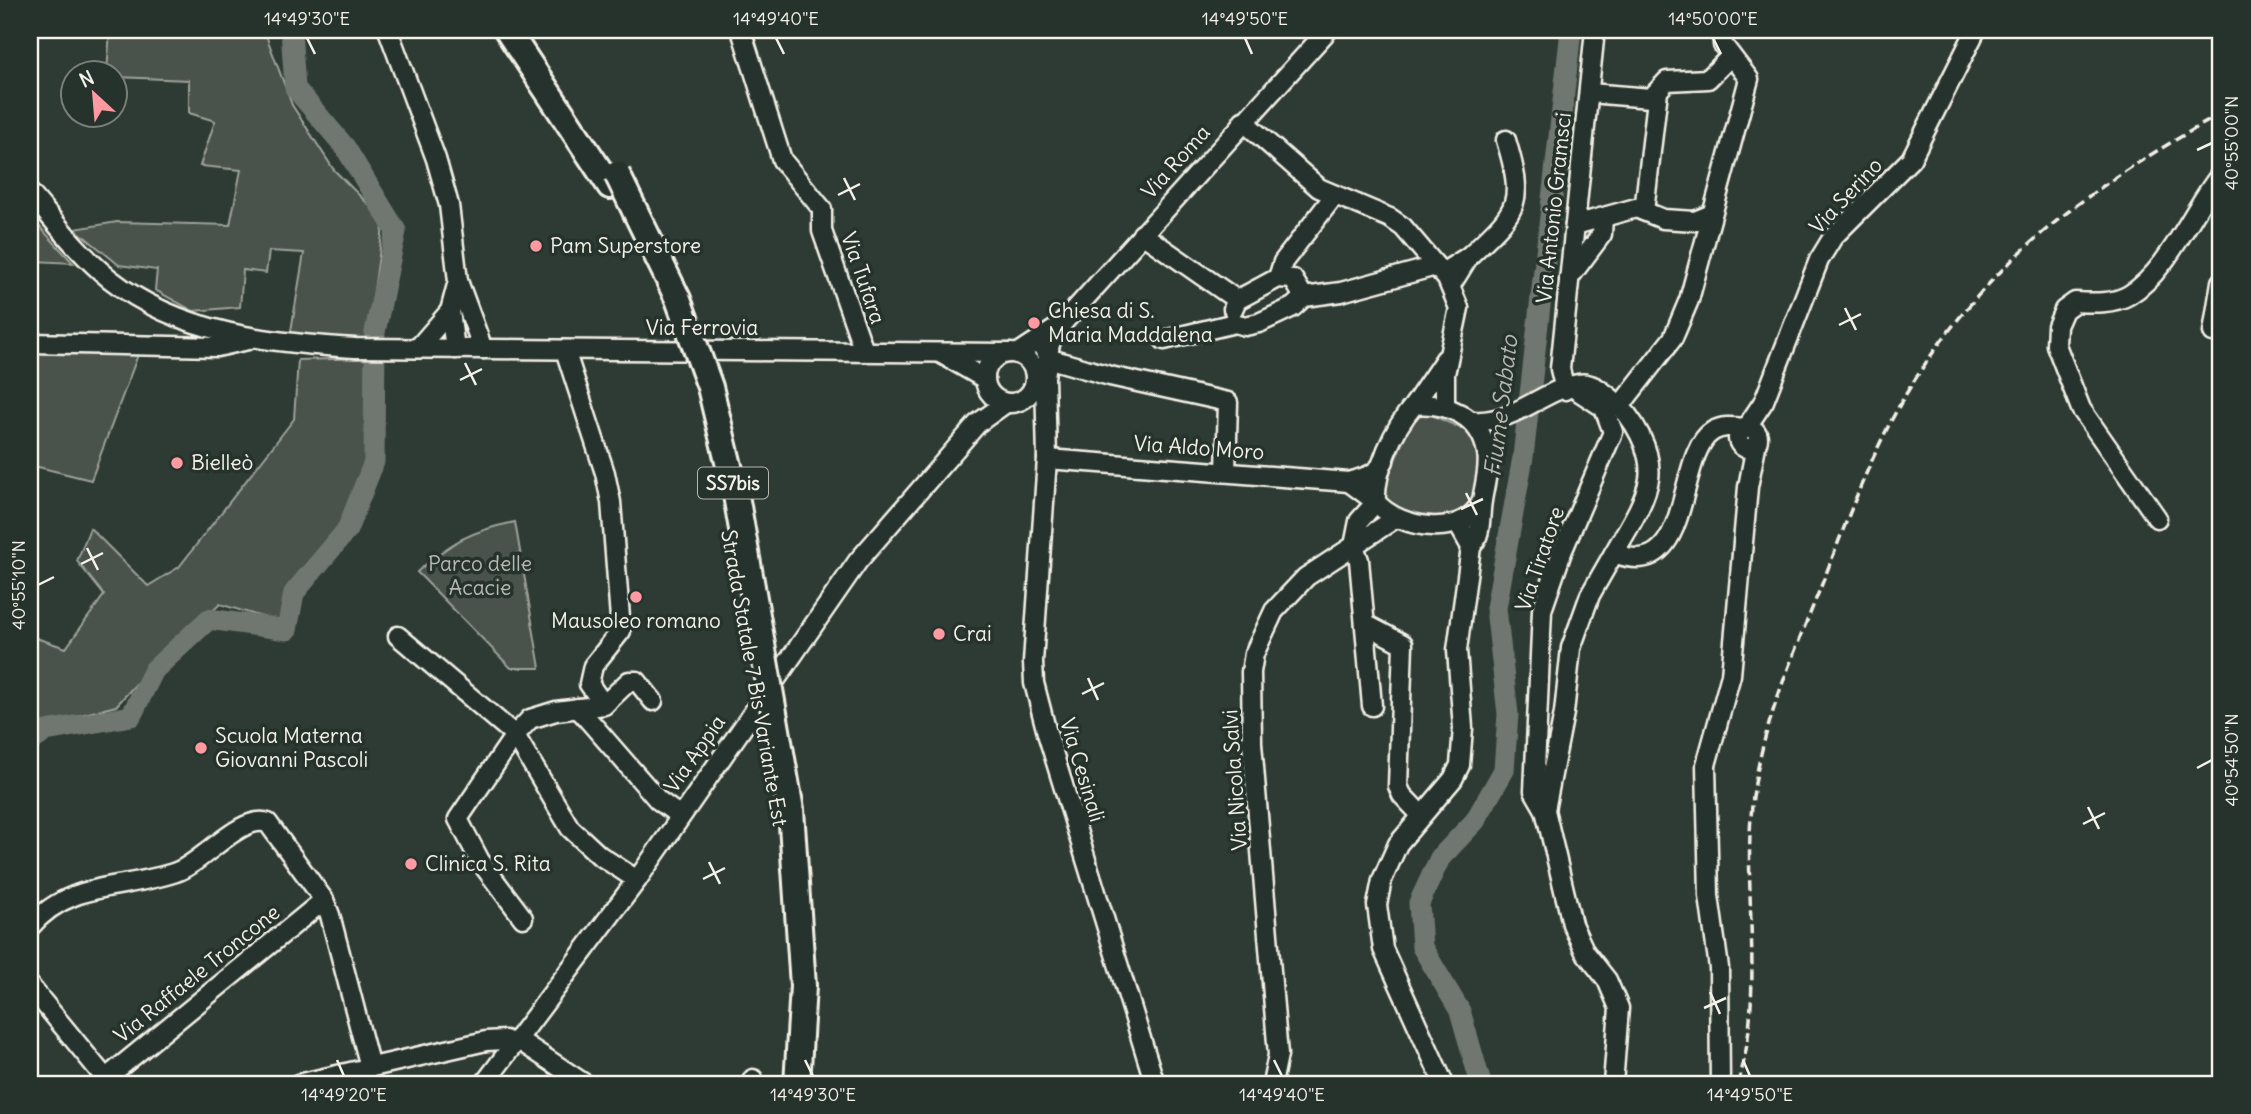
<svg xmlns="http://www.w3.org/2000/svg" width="2251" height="1114" font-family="Delius,sans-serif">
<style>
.green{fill:#48524c;stroke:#9ea29a;stroke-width:2}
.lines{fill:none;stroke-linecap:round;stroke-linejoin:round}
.river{stroke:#6f7770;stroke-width:21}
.minor-casing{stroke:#f4f1e8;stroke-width:23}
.highway-casing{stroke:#f4f1e8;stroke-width:30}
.minor{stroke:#26332d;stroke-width:18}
.highway{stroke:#26332d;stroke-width:24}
.rail{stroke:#f4f1e8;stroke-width:3.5;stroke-dasharray:10 5;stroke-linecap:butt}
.highway-bridge-casing{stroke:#f4f1e8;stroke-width:30;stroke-linecap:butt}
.highway-bridge{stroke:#26332d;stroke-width:24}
.ticks{fill:none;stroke:#f4f1e8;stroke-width:2.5}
.poi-dot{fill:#ff9aa2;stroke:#26332d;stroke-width:2.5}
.labels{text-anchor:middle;stroke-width:7;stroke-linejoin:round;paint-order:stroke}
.shield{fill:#26332d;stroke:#b6b8b0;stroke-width:2}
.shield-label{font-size:19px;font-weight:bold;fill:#f4f1e8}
.street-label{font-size:21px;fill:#f4f1e8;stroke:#26332d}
.poi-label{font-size:21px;fill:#f4f1e8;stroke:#26332d;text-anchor:start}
.park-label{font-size:21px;fill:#b8b9b1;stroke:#26332d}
.water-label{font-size:23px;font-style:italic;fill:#b8bab2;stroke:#26332d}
.neatline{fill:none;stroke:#f4f1e8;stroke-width:2.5}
.ticks-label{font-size:18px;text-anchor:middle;fill:#f4f1e8}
</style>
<rect width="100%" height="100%" fill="#2e3b34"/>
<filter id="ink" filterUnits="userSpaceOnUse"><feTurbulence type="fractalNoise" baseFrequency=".0143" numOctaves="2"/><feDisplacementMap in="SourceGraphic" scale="14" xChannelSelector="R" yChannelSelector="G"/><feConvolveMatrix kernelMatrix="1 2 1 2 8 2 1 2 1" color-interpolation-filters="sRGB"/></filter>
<g filter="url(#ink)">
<g class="green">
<path d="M110,30H264L292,105L334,170L384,220L367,340L290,337L304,253L269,251L266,273L243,270L240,307L193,311L155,290L157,270L119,265L75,229L117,222L230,225L241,170L200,166L215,121L189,113V80L116,77V74L107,73Z"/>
<path d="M30,223L34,227H40L73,263L34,261L30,286Z"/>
<path d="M30,352H139L91,480L30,465Z"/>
<path d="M370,358L368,460L345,525L290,589L282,623L220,604L155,663L116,706L45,724L30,734V636L66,648L104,595L77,561L90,528L148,586L179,567L294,419L298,360Z"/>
<path d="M1425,412L1474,434L1481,443L1471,511C1448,522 1399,513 1379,499L1413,417Z"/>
<path d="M515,522L540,668H511L417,572C451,542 470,531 515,522Z"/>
</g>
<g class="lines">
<g class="river">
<path d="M30,742L46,731L131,716L154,670L209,619L287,630L294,593L347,530L374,462L375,332L396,231L345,147L295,88L291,30"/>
<path d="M1481,1084L1460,1011L1422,947L1419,903L1440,858L1475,821L1504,770L1508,714L1496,608L1523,457L1571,30"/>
</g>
<g class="minor-casing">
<g id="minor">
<path d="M388,30L436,159L449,205L458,281L483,349"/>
<path d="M741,30L782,160L822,209V231L864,351"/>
<path d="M1589,93L1651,98L1667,81L1708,79L1731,56"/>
<path d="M1243,121L1319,188L1390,218L1403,227L1447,279L1459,308L1445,374V407"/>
<path d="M30,193C55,222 80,255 110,279C180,334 271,343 355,348L1008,353"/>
<path d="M1644,211L1658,91"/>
<path d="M1575,225L1636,208L1663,219L1695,221L1712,214"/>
<path d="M1142,234L1237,300"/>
<path d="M1469,256C1517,210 1526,206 1506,140"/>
<path d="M1442,273L1469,256L1451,285"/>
<path d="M1278,278L1283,262L1334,196"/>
<path d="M1569,278L1602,234L1603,218"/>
<path d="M1233,309L1237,300L1278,278L1293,279L1304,297"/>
<path d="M2213,332L2221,282"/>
<path d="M1164,340L1235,323L1245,326L1259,323L1293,307L1304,297L1341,292L1436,266"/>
<path d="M30,343L217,347L248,340"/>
<path d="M1050,343L1045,377L1047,459L1033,662L1034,683L1047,733L1155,1084"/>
<path d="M418,348L450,311"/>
<path d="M455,349L450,311L458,281"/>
<path d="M565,350L605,473L611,502L621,631L593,666L589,684L604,705"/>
<path d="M1045,352L1060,326L1328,30"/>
<path d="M940,353L985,379"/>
<circle cx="1010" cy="378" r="25"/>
<path d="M1017,354L1057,328"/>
<path d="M1047,358L1110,376L1228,402L1226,472"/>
<path d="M1565,390L1560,369L1595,30"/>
<path d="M1414,405L1445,359"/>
<path d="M1620,406L1673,338L1689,300L1749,79L1723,45L1722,30"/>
<path d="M1473,421C1513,424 1541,391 1578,384C1591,381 1603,392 1612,399C1633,416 1653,451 1649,479C1645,504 1626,531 1614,553C1695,585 1674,454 1713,431C1723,425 1734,427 1745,428"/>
<circle cx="1748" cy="438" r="10"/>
<path d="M1746,428L1764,401L1819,260L1833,237L1911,159L1976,30"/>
<path d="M1047,459L1349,482C1364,477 1376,476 1384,461"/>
<path d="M1349,482L1376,502L1359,521L1354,546"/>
<path d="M2157,518L2081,409L2056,345L2057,326L2064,310L2075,302C2092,303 2114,304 2129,295C2168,272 2192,210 2221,174"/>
<path d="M1354,546L1359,560L1372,706"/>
<path d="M1471,547C1483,532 1479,518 1482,501C1484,486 1490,468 1487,453C1481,416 1447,402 1414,405C1394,428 1374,471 1376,502C1399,530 1467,539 1482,500"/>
<path d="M1365,624L1403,644L1398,786L1402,795L1421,815"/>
<path d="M398,636L515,735L570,828L599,855L637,880"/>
<path d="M578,708L658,800L680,816"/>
<path d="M1545,810L1534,791L1542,610L1562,552L1613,432L1604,408L1572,387"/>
<path d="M523,918L480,861L458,819L515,735L530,719L556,711L604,705L629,681H637L653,701"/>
<path d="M30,927C69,880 125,890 176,872C201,864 242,813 268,823L324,900L330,915L370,1067"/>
<path d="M30,986L106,1079"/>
<path d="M517,1039L585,1084"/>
<path d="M99,1084L324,900"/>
<path d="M298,1084L486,1041L505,1040L513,1044"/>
<path d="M484,1084L637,880L858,561L978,423L1006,403"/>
<path d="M751,1084L753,1079"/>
<path d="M1272,1084L1278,1055L1252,743L1251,672L1254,654L1274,611L1306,577L1396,518"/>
<path d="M1444,1084L1383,949L1377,905L1382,880L1398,844L1453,779L1460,765L1463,728L1457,650L1471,547L1458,524"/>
<path d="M1613,1084L1619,1008L1607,980L1585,952L1572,924L1545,810L1564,713L1571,648L1590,595L1614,553"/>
<path d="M1720,1084L1719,968L1709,896L1706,765L1731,675L1748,487L1756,446"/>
</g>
</g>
<g class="highway-casing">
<g id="highway">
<path d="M507,30L610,186"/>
<path d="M791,810L803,986L797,1084"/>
</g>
</g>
<use href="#minor" class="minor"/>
<use href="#highway" class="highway"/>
<path class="rail" d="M1738,1084C1766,990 1741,893 1753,797C1763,721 1794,654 1822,584C1848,518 1872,450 1909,389C1989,259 2090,186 2221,114"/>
<g class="highway-bridge-casing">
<path id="highway-bridge" d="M617,174L678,299L710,387L736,495L791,810"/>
</g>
<use href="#highway-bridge" class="highway-bridge"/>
</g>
</g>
<path class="ticks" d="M307,38L315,54M776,38L784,54M1245,38L1252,54M1713,38L1721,54M2197,150L2212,143M844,178L855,200M838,195L860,184M1845,308L1856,330M1839,325L1861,314M465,363L476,385M460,380L482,369M1466,493L1477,515M1461,509L1483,499M87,548L98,570M81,564L103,553M38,585L54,577M1088,678L1098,700M1082,694L1104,683M2197,768L2212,760M2088,807L2099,829M2083,824L2105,813M709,862L720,884M703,879L725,868M1710,992L1720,1014M1704,1008L1726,998M337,1060L344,1076M805,1060L813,1076M1274,1060L1282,1076M1743,1060L1750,1076"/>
<g class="poi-dot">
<circle cx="536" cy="246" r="7"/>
<circle cx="1034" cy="323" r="7"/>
<circle cx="177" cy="463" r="7"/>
<circle cx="636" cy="597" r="7"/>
<circle cx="939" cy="634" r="7"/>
<circle cx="201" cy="748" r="7"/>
<circle cx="411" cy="864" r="7"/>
</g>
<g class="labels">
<rect class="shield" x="698" y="467.5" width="70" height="31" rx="5"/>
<g class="shield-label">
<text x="733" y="490">SS7bis</text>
</g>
<g class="street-label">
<text transform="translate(1176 162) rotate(-48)" y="7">Via Roma</text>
<text transform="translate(1846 196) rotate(-47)" y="7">Via Serino</text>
<text transform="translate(1554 208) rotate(-84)" y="7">Via Antonio Gramsci</text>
<text transform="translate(863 278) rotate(71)" y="7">Via Tufara</text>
<text x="702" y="335">Via Ferrovia</text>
<text transform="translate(1199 448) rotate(4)" y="7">Via Aldo Moro</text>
<text transform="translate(1540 559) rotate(-71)" y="7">Via Tiratore</text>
<text transform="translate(754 678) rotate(80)" y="7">Strada Statale 7 Bis Variante Est</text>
<text transform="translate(695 754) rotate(-55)" y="7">Via Appia</text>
<text transform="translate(1082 770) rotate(73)" y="7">Via Cesinali</text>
<text transform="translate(1235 780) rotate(-94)" y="7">Via Nicola Salvi</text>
<text transform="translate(197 974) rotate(-39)" y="7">Via Raffaele Troncone</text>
</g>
<g class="poi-label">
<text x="550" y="253">Pam Superstore</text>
<text x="1048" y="318">Chiesa di S.<tspan x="1048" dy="24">Maria Maddalena</tspan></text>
<text x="191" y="470">Bielleò</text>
<text x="636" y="628" text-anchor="middle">Mausoleo romano</text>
<text x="953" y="641">Crai</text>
<text x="215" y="743">Scuola Materna<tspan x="215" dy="24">Giovanni Pascoli</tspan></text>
<text x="425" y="871">Clinica S. Rita</text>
</g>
<g class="park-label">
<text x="480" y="571">Parco delle<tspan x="480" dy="24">Acacie</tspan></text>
</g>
<g class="water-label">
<text transform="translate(1501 406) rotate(-83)" y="8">Fiume Sabato</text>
</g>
</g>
<rect width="2251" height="1114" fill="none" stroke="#26332d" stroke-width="77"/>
<g transform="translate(94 94) rotate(334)"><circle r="33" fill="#26332d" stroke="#787f78" stroke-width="2"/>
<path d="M0-5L12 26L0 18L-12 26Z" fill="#ff9aa2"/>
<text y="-10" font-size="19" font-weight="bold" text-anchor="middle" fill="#f4f1e8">N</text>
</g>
<rect x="38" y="38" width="2174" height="1038" class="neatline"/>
<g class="ticks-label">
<text x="307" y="25">14°49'30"E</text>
<text x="776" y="25">14°49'40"E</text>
<text x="1245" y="25">14°49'50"E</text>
<text x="1713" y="25">14°50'00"E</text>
<text transform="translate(2232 143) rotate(-90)" y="6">40°55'00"N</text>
<text transform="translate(19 585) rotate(-90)" y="6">40°55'10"N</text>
<text transform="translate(2232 760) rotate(-90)" y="6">40°54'50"N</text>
<text x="344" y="1101">14°49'20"E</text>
<text x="813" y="1101">14°49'30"E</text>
<text x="1282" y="1101">14°49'40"E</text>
<text x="1750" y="1101">14°49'50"E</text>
</g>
</svg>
